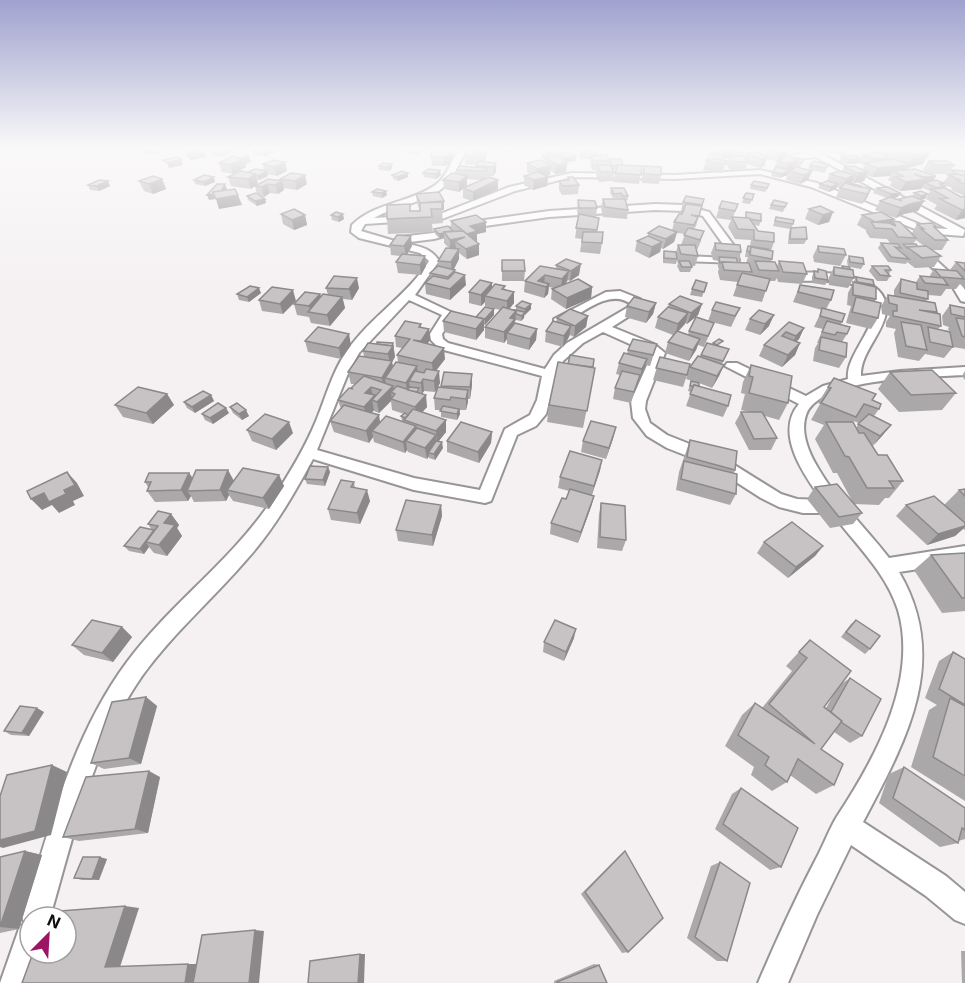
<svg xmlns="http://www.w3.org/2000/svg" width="965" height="983" font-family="Inter,sans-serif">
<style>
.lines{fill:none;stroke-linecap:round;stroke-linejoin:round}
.minor-casing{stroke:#989596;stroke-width:4}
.minor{fill:#fff;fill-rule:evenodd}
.wall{fill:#aba8a9;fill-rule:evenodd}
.shaded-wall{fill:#8b888a}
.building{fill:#c7c3c5;stroke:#8b888a;stroke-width:1.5}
</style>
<rect width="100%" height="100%" fill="#f5f1f2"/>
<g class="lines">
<g class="minor-casing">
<g id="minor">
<path d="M461,148H469C460,159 456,174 447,184C428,203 396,205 374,218L440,214L509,187L572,173L675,175L760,170L817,183L929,228L948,229L816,157L786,160L759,153L763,151L786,156L809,153L806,151L809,148H819L816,151L965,230L963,236L925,233L811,187L760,174L675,179L572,177L515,191L442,219L365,224L361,231L395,241L399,237L433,233L477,221L549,211L655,204L684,205L709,212L735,247L739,260L738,263L683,261L682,259L687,256L728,258L725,247L703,216L684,211L655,210L549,217L478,227L434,239L402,243C417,246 431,247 439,261L415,295L455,314L442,334L443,339L448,343L545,369L554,355L567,343L632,305C611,287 582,313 562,325H554V319L606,292L620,291L640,299L644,306L642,308L612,327L654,344L665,353L646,401L645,409L650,423L667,435L720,456L781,494L797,499L822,500C804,475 774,433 799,404L725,366L727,363H737L806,396L823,386L848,379C844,349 902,308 857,286C838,276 791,285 781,277L782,275C810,269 897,270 885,317C879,338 860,355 861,376L900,371L965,367V375C931,377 819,377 806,415C800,433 809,453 818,468C837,501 866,528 889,558L965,546V562L899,572C951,660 906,741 863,822L946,876L965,892V924L955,920L926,896L851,845L817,915L788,983H758C776,941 795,899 816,859C823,846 829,830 836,818C873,762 919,681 898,610C886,572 855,544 832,513H803L779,507L761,498L708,464L667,448L647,436L633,418L631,401L652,354L603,332L583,343L563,361L556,374L546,414L536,426L517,435L491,501L485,503L414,490L313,459C294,494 274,529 248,558C214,598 173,633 142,676C92,748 74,835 50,917H30V953H39L30,983H0L20,926L25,924L22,917C49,830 72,736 127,662C170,604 229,563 270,503C288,476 304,450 316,421C326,397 332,372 347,351C371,316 407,296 429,261L420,253L359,238L351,232L352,225C374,203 408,203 434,186C448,177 450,160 461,148ZM409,300L442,315L430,334L431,340L440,349L542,376L537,400L530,415L505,429L480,490L414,478L317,450L349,371L359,353Z"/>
<path d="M915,248H923L960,282L965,290V302L961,301L952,286L915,252Z"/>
</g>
</g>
<use href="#minor" class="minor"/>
</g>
<g class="wall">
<path d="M189,148H204L206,157L191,160L187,158L184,150Z"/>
<path d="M231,148L232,152L222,157L212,156L211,151Z"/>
<path d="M249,148H288V149L276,152L272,149L273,152L266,156L254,155L253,151L256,149Z"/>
<path d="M405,148H422V151L415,155L404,153L403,149Z"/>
<path d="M433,148H454L453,149V156L450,164L444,166H432L431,157Z"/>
<path d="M466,148H491L489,150L487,149L485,162L496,163V172L493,176H487V178L498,189L473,201L463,198V189L459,192L444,189L443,180L458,174L457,170L476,167V165L465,164ZM467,179L481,180L464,188L467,185Z"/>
<path d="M499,148H516L512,152L499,150Z"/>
<path d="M556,148L576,161L566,162L567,163L566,172L555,174L550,170V175L546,176L548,177L547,186L533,190L524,185V176L530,174L527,172V163L545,162V160L541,157L542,149Z"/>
<path d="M579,148H597V156L609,161V165L610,159L623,165L642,166L639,184L613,182L616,170H613L614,172L613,181L599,182L596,174V170H592L590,164V159H580L579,154Z"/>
<path d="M710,148H745L744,153L739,156L745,157L746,154L764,156L767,149H788L786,156L804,159L800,167L795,166V168L812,171L808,180L800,184L786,180L787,175L780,178L771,176L777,161L767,159L764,166L760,168L747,164L745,170H730L726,164L729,157L722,160L727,161L722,173L703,170L706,161L721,160L708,155Z"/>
<path d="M826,148H850L849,151L847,150L845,153L846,156L859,163L847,164L839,161L841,156V154L826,152Z"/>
<path d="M869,148H922L923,164L908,168V169L929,173L923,170L928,161L954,165L949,174H932L936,176L933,181L943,183L952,170L965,171V196L951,190L952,188L943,184L942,185L943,188L961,197L965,196V218L956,220L934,209L937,205L926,199L930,191L922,188L923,186L921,189L900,191L890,186L892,182L888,180L890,176L872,177L867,175L864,181L854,183L852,182V183L861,187L871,189L867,198L862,204L836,197L840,188L837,187L836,189L829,192L818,188L820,184L827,181L830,174L842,171L844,167L863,169L864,165L859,163L863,155L880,153Z"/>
<path d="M814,161L827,169L824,173L808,169L810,165Z"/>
<path d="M251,162L245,164L246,167L233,174L222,172L219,163Z"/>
<path d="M285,162L287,171L277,176L267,174L268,176L259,180H257L258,183L251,189L231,186L228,177L248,172L264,171L263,164Z"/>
<path d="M383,163L392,168L389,171L379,170V166Z"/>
<path d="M644,166L661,175L659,184L642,183V175Z"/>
<path d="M291,173L307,184L297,190L284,188V190L278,194L270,193L264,197L260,196L265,199L266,203L257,206L248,200L247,196L257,194L255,186L281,181L280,179Z"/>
<path d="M408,173V177L398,181L393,179L392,175Z"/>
<path d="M423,173L441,175L436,179L424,177Z"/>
<path d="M568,177L579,185L578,194L562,195L559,190V181L567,180Z"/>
<path d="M162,179L166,189L153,194L144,191L139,181Z"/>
<path d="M194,180L215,182L205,186L195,184Z"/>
<path d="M88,185L110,186L99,191L90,190Z"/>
<path d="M751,185L768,188L765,192L750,189Z"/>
<path d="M888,187L898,197L893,198L898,200L899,199L913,196L914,193L921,191L925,199L921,200L924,201L918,211L904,214L896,218L882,213L892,221L912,233L917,224L937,227L936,229L948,240L942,250H931L941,256L934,267L915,268L907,262L906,264L888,262L878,248L881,243H890L887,239L870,238L866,232V230L857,225L862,215L880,212L875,210L880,201L887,198L873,193L876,188ZM916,240L924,246L918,247L913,244Z"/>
<path d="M611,188L628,196V200L625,201L628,210L627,219L603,217L601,208L603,199H621V198H613L610,193Z"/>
<path d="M377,189L387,195L382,198L373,196L372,192Z"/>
<path d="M746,193L754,194L750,204L742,203Z"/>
<path d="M416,194L444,210H442L443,223L432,224L433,232L388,234L387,219L410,211H420L417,203Z"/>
<path d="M704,199L696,226L694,229L701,241L697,250L698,256L695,266H691L692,267L690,272H680L677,266L678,264L677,260L676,264L663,263V256L664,251L676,252L678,245H681L685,234L677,233L674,242L663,249L661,248L660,252L649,258L635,251L637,241L648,236V233L672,231L674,222L682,214L683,212L681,211L683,202Z"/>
<path d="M578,200L597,208L596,217L597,232L602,243L600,254L580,252L582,239L575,238L578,218L577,210Z"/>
<path d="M787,203L783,212L769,209L771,205Z"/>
<path d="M738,204L733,217L745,218L746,212L761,221L759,226L754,225L758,231L774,242L771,251L772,259L771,262L777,266L779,261L807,274L802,284L778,282L777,278L775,281H769L762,302L733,296L738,282L720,280L718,272L719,268H718V261L713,260L711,253L715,243L741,252L738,263H746L748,257H745L746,251L748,246H750L751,240L735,239L728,227L731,220L716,218L719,208Z"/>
<path d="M809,209L833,212L829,222L818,225L805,219Z"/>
<path d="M281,214L305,215L307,225L294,230L283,224Z"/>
<path d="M331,215L344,219L339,222L332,220Z"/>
<path d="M776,217L794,220L792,227L807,239L804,244H788L789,232L790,229L773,226Z"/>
<path d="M451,221L486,222V232L477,234V241H476L479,255L467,259L459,253V259L453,270H455V272L466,285L450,300L426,294L425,283L431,277L430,273L438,266V261L449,248L444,243V238L440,239L435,234L434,229H451Z"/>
<path d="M390,245L412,246L407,254L425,256L426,266L421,275L398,273L396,262L401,256L391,255Z"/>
<path d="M818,246L846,255L840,266L814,262L813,256Z"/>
<path d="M849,256L864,264L861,269L850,267L854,278L848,288L829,285V277L834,267L841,268L842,266L848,267L847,261Z"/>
<path d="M566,259L579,275L570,281L568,280L566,283L592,287L591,298L566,309L551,299L552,289L554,288L549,287L548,294L544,298L524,292L525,281L556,269V265Z"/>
<path d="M502,260L525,271L524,281H502Z"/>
<path d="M956,262L965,263V287H963L960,284L956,289H946L941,296L928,295V299L926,301L937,312L936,313L941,326L938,329L949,331L948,329L949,327L943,325L942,316L950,305L965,308V349L953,347L952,344L953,347L944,358L925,354L919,361L898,357L894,333L896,329L886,327V322L890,316L882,314L881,306L888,295L894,296V290L901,279L916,282L920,276L929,277L934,269L950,270Z"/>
<path d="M872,266L891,270L889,274L890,276L887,281H877L869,271Z"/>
<path d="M818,269L828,280L825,285L812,283V277L814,271L816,272Z"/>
<path d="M856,277L874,285L876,299L875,301L878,318L871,329L846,323L851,306L847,305L848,293Z"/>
<path d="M492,283V288L505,286L504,290L514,292V303L509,309L516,310V306L531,309L524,315V318L521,321L516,320L514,323V324L537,329L536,340L529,350L507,344V339L504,343L485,338V327L500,310L485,306V302L481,306L469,303V292Z"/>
<path d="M707,283L702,297L690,295L692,289Z"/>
<path d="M800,285L831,300L826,309L842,322L841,324L847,334L842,342L846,357L839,368L813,361L815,348L818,343H817L823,329L814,327L822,310L793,302Z"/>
<path d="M326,288H359L352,300L343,299L345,308L330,326L311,323L309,317L297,315L294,304L320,294L321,297L328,295Z"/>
<path d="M293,290L283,314L262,311L259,300Z"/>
<path d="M261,293L249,302L239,300L237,294Z"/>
<path d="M656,303L653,314L646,323L625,317L627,306Z"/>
<path d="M669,304H702L698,315L687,324L685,323L678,331L688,335L689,331L714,323L704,347L698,345L696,350L689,361L665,353L668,342L673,335L655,328L658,317L668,307Z"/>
<path d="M740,308L731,327L708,321L712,310Z"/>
<path d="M494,309V315L485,325H484V330L476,340L444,332L443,321L476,317Z"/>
<path d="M588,316L586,327L574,337L570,335L563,347L545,342L546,331L556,322L557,318Z"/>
<path d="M750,319L769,326L760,335L745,330Z"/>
<path d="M789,322L804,328L799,339L796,342L800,343L795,355L782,367L759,356L764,345Z"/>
<path d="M421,324V327L430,340L427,344L445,359L435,371L440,383L435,392L424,391L422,394L427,407L422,412L446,420V432L439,441L443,448L435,460L429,458V456L427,459L408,452L407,450L405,453L374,442L373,437L369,443L334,432L330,421L341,409L338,400L352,389L355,384H351L348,372L364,357L363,351L377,344L393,343L395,357L392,362L393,367L398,362L397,355L402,348L396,347L395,336ZM391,401L392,410L404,414L401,416L402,421L380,422L371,413L374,410V411L379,413Z"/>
<path d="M305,341L351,345L341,359L308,352Z"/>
<path d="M707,343L712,344L713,343L729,349L722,364L724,365L719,376L712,388L699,383V386L728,406L723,417L686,406L691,392L688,391L691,381L696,382L686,379L690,367L700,357Z"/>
<path d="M657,344L650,366L645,365L644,370L639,380H638L631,403L613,399L615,388L620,375L616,374L619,363L627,354L628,350Z"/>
<path d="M660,357L687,375L683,387L653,380Z"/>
<path d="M751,365L788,403L779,420L765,416L777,438L771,450H749L735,423L741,412H749L741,410L745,394L741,393L743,382Z"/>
<path d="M595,368L583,428L547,422L549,405Z"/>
<path d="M965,371V380L962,376Z"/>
<path d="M890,372L956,393L942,410L899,412L878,389Z"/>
<path d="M472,374V385L470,399H468L466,410H460V414L457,420L441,417V410H435L434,398L441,387V386Z"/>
<path d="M828,387L872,400L879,409L874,416L891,425L882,436L872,446L878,455L903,481L889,498H885L879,505L854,504L862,513L853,524L830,528L807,499L815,487L852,501L837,473H833L815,439L824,425L811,420L820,404L818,403ZM853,421L859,423L856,428L853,422Z"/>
<path d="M167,394L174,405L153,424L123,417L115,405Z"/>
<path d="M211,395L214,401L195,413L187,408L184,402Z"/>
<path d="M230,407L249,416L242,420L233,413Z"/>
<path d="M229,413L213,424L205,420L202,414Z"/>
<path d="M616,427L606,459L581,452L583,441Z"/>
<path d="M247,430L293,433L276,450L252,441Z"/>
<path d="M492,432L491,443L479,463L447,452V441Z"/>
<path d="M690,440L735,470L734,473L736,494L730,505L676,490L679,472Z"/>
<path d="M602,460L592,495L594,496L591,507L578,543L550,534L551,523L566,499L569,491L558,488L560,477Z"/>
<path d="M328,467L330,472L325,486L307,484L305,479Z"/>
<path d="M189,473L193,478L234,481L279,475L284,486L269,509L233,501L229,495L226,501L194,502L191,496L188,501L155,502L147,491L148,487L145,482Z"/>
<path d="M354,482L355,488L370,501L360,524L331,520L328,509Z"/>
<path d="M965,489V530L963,529L955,536L927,545L896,516L906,505H944L959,490Z"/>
<path d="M601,503L626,540L622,551L597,548L599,514Z"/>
<path d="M441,505L442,516L433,546L398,541L396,530Z"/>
<path d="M171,514L179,525L177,528L182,536L167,556L154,553L149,547L144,554L129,551L124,546L152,530L148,524Z"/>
<path d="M764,542L823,546L815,556L788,578L757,553Z"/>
<path d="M965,553V611L942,613L914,570L931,555Z"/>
<path d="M856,620L870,649L865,654L841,637L851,624Z"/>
<path d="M122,627L132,637L113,662L84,655L72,645Z"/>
<path d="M574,638L564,661L543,652L544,642Z"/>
<path d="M810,640L841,684L850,678L862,736L850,743L834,732L821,749L834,785L816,794L790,775L787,782L772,791L751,775L754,767L725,746L742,715L755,703L762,708L792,671L786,666ZM835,692L826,708L824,707Z"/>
<path d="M953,652L965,659V801L911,767L929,710L937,705L925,698L939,661Z"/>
<path d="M146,697L157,706L141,764L104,769L91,763Z"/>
<path d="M44,712L29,736L11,735L4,731Z"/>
<path d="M904,767L965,808V839L958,841V843L940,847L879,803L889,774Z"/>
<path d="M160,777L148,833L79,841L63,837Z"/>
<path d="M741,788L781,867L770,870L715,829L732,794Z"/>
<path d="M25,851L42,855L19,929L0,933V857Z"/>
<path d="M625,851L628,952L622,953L581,894L620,855Z"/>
<path d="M107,859L99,880H82L74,878Z"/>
<path d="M720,862L727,961H717L687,938L711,866Z"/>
<path d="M961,951H965V983H962Z"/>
<path d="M594,964L599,965L607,983H554V981Z"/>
</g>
<g class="shaded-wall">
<path d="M156,148H159V149L158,153L144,154L142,150Z"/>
<path d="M201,148H204L206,157L191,160L188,152Z"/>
<path d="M231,148L232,152L222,157L221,153Z"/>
<path d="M271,148H272L273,152L266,156L265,152Z"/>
<path d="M275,148H288V149L276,152Z"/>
<path d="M419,148H422V151L415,155V151Z"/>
<path d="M451,148H454L453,149V156L450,164L444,166V157Z"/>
<path d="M485,148H487V156L485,157V161L483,165L482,151Z"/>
<path d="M725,148H734L732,156L722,160Z"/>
<path d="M740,148H745L744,153L738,157Z"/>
<path d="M788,149L785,158L778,161L781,153Z"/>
<path d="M931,151L923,164L908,168L905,174L893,171L890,176L872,177L877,168L908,165L913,155Z"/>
<path d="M576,156V161L565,162V158Z"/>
<path d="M249,157L251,162L245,164L246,167L233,174L230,165L243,159Z"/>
<path d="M767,157L764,166L760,168L763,159Z"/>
<path d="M889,157L885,166H872L875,159Z"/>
<path d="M861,158L859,163L847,164L849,160Z"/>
<path d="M798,159L795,168L789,171L787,175L780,178L782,174L786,172L789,164Z"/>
<path d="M181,160L183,165L169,168L167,163Z"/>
<path d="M285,162L287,171L277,176L274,167Z"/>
<path d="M496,163V172L493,176V167Z"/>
<path d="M567,163L566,172L555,174L556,165Z"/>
<path d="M392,164V168L389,171L388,167Z"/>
<path d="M551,166L550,175L536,178L537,169Z"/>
<path d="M440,170L441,175L436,179V174Z"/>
<path d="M267,171L268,176L259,180L258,176Z"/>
<path d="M812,171L808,180L800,184L804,175Z"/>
<path d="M868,172L864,181L854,183L858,173Z"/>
<path d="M408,173V177L398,181L397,177Z"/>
<path d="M255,174L258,183L251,189L248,179Z"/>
<path d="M305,175L307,184L297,190L295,181Z"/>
<path d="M855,175L851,185L842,188L846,179Z"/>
<path d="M467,176V185L459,192V182Z"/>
<path d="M936,176L931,185L925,183L921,189L900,191L906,182L923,180L924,177Z"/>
<path d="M214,177L215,182L205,186L204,182Z"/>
<path d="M548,177L547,186L533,190L534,180Z"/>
<path d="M162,179L166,189L153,194L149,184Z"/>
<path d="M498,180V189L473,201V192Z"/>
<path d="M108,181L110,186L99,191L97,186Z"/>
<path d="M282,181L284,190L278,194L275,185Z"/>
<path d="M225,184L227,189L221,198L213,194Z"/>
<path d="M267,184L270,193L264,197L262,187Z"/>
<path d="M838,184L836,189L829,192L831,187Z"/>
<path d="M871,189L867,198L862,204L867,194Z"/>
<path d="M386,191L387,195L382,198V193Z"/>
<path d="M900,193L898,197L888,199L891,194Z"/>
<path d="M213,194L215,199L209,200L207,195Z"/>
<path d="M928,194L925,199L918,200L921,196Z"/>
<path d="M238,195L242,205L219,209L216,199Z"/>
<path d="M265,199L266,203L257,206L255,201Z"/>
<path d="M444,201V210L420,203Z"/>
<path d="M924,201L918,211L904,214L896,218L901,208L910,204Z"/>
<path d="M965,202V218L956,220L962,210Z"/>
<path d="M833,212L829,222L818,225L823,215Z"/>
<path d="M343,214L344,219L339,222L338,217Z"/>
<path d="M305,215L307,225L294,230L292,220Z"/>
<path d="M894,219L888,229L875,222Z"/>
<path d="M486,222V232L477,234V241L467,244V234L470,226Z"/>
<path d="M677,232L674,242L663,249L666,239Z"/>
<path d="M444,233V238L440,239L439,234Z"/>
<path d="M411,236L412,246L406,256L404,246Z"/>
<path d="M465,237L455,241L456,249L450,250V240Z"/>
<path d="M662,242L660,252L649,258L652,247Z"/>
<path d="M479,244V255L467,259L466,249Z"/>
<path d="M459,249V259L452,273L451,262Z"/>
<path d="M425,256L426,266L421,275L420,265Z"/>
<path d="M581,264L579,275L570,281L571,271Z"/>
<path d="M569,271L567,281L561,290L562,279Z"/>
<path d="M465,275L466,285L450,300V289Z"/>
<path d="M545,275L544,285L538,281Z"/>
<path d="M357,278L359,288L352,300L349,289Z"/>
<path d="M492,283V294L485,296V302L481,306V295Z"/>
<path d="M549,284L548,294L544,298L546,287Z"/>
<path d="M592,287L591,298L566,309L567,298Z"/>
<path d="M259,288L261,293L249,302L247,297Z"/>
<path d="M293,290L296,301L283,314L280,304Z"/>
<path d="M514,292V303L507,312V301Z"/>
<path d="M320,294L323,304L311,313L309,306Z"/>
<path d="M342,297L345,308L330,326L327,315Z"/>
<path d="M656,303L653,314L646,323L649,312Z"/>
<path d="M531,304V309L525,315V309Z"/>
<path d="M702,304L698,315L687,324L691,313Z"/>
<path d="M494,309V315L485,325V319Z"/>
<path d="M516,311L514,330L507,333V339L504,343V332L510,318Z"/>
<path d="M525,312L524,318L521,321L522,316Z"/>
<path d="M688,313L685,324L675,335L678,324Z"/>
<path d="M774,315L769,326L760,335L765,324Z"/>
<path d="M588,316L586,327L574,337L575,326Z"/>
<path d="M484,319V330L476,340V329Z"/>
<path d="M571,326L569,337L563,347L564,336Z"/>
<path d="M804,328L799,339L790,347L796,336Z"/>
<path d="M429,329L430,340L422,352L421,341Z"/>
<path d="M537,329L536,340L529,350L530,339Z"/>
<path d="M349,334L351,345L341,359L339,348Z"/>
<path d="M700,339L696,350L689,361L693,350Z"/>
<path d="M393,343L395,357L392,362L394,372L385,378L386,386L384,389L382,378L390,364L388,354Z"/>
<path d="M800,343L795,355L782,367L788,355Z"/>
<path d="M444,348L445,359L433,375L432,363Z"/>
<path d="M647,359L644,370L639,380L642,369Z"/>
<path d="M724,365L719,376L712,388L717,376Z"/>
<path d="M417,366L418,378L409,381L410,389L407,394L406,383Z"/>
<path d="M439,371L440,383L435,392L434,381Z"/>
<path d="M472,374V385L470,399V387Z"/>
<path d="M423,379L424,391L422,394L421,383Z"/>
<path d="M393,386L395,394L391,392L392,399H391V401L379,413L377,402Z"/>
<path d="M371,387L373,397L375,395L376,402L372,400L374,410L367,419L364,407L365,393Z"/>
<path d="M468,390V402L466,410V399Z"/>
<path d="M167,394L174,405L153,424L146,413Z"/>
<path d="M211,395L214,401L195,413L192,407Z"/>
<path d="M426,395L427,407L417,418L415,407Z"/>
<path d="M226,408L229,413L213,424L210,418Z"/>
<path d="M459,409L460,414L457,420V414Z"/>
<path d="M246,410L249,416L242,420L239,414Z"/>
<path d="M379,415L381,427L372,431L373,437L369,443L366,431Z"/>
<path d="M446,420V432L437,443L436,431Z"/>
<path d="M289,422L293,433L276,450L272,439Z"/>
<path d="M891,425L882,436L872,447L880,436Z"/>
<path d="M416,426L418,437L406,441L407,450L405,453L403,442Z"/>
<path d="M616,427L613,439L606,459L609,448Z"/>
<path d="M492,432L491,443L479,463L478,452Z"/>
<path d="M436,435L437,446L428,453L429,456L427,459L425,448Z"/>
<path d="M442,442L443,448L435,460L434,454Z"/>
<path d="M602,460L600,471L591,497L594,486Z"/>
<path d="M328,467L330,472L325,486L323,480Z"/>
<path d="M228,470L234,481L227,490L229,495L226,501L220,490Z"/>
<path d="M67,472L77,483L84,496L73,501L75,505L59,513L52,505L42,510L31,499L44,493L64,490Z"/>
<path d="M189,473L196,484L187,491L191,496L188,501L181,490Z"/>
<path d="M279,475L284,486L269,509L263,498Z"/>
<path d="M367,490L370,501L360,524L357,513Z"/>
<path d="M594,496L591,507L578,543L581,532Z"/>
<path d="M441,505L442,516L433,546L432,535Z"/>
<path d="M171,514L179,525L177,528L182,536L167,556L159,545L164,523Z"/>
<path d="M965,526V527L955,536L927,545L938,534Z"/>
<path d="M154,530L158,536L146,542L149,547L144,554L140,549Z"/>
<path d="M823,546L815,556L788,578L796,567Z"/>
<path d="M122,627L132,637L113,662L102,653Z"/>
<path d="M576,629L574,638L564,661L566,652Z"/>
<path d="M146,697L157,706L141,764L129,758Z"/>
<path d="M37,708L44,712L29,736L22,733Z"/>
<path d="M52,765L67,772L51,835L3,848L0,847V840Z"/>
<path d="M149,771L160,777L148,833L135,829Z"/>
<path d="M25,851L42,855L19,929L0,927Z"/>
<path d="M100,857L107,859L99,880L92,879Z"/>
<path d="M125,906L139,908L120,967H105Z"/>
<path d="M255,930L264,931L259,983H249Z"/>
<path d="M360,954H365L364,983H358Z"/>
<path d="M188,964H200L197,983H185Z"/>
</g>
<g class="building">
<path d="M189,148H201L188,152L184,150Z"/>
<path d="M217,148H230L221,153L211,151Z"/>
<path d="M256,148H271L265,152L253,151Z"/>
<path d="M405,148H419L415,151L403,149Z"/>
<path d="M433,148H452L449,156L444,157H431L432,152H441L432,151Z"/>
<path d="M466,148H485L482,151L465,149Z"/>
<path d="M556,148L562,153H548L542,149Z"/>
<path d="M581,148H597L598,150H581Z"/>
<path d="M717,148H731L724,151Z"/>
<path d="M768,148H786L788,149L781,153L767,149Z"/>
<path d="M895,148H922L931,151L913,155Z"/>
<path d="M843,149L846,156L853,155L861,158L849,160L841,156H843Z"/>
<path d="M467,151L486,153L483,157L465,155Z"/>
<path d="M753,151L767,157L763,159L746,154Z"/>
<path d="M569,152L576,156L565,158L562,156V153Z"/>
<path d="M877,152L889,157L875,159L863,155Z"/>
<path d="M248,155L249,157L244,160L243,159L241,158Z"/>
<path d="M607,155L609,161H593L591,156Z"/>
<path d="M232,156L243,159L230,165L219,163Z"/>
<path d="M557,156L567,163L556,165L545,157Z"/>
<path d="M729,156H744L748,162L733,161Z"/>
<path d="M787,156L798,159L789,164L778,161Z"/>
<path d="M178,157L181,160L167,163L163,160Z"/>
<path d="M790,157L804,159L802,163L797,162L798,159Z"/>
<path d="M708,158L727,161L725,164L706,161Z"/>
<path d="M610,159H621L623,165L612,166Z"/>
<path d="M895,159L910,165L877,168L865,163Z"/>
<path d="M273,160L285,162L274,167L263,164Z"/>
<path d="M541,160L551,166L537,169L527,163Z"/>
<path d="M479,161L496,163L493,167L476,166Z"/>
<path d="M814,161L829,165L826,168L810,165Z"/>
<path d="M928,161H947L954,165H936Z"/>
<path d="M383,163L392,164L388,167L379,166Z"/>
<path d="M597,165H610L614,172H601Z"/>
<path d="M618,165L642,166L641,175L615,173Z"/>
<path d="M459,166L487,168L486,171L457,170Z"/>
<path d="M644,166L661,167V175L644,174Z"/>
<path d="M854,166L868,172L858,173L844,167Z"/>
<path d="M777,167L790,170L782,174L772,172Z"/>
<path d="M797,167L812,171L804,175L789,171Z"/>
<path d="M255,169L267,171L258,176L248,172Z"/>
<path d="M428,169L440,170L436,174L423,173Z"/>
<path d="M915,169L936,176L924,177L914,174L926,179L906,182L895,177L903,176L893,171Z"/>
<path d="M952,170L965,171V176L956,174Z"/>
<path d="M241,171L255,174L248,179L228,177Z"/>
<path d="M402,171L408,173L397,177L392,175Z"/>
<path d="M839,171L855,175L846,179L830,174Z"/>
<path d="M538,172L548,177L534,180L524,176Z"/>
<path d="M291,173L305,175L295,181L280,179Z"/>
<path d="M452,173L467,176L459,182L443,180Z"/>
<path d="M957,174L965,176V184L957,181L960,180L948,175Z"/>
<path d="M204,175L214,177L204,182L194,180Z"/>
<path d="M153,176L162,179L149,184L139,181Z"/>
<path d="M489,177L498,180L473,192L463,188Z"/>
<path d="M568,177H573L579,185L563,186L559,181L569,180Z"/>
<path d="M268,179L282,181L275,185L267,184L262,187L255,186Z"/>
<path d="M99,180L108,181L97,186L88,185Z"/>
<path d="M936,180L944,183L940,184L945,186L937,188L925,183Z"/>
<path d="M754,181L769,184L767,188L751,185Z"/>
<path d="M827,181L838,184L831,187L820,184Z"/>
<path d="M845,183L871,189L867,194L840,188Z"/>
<path d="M850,183L861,186L860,187L849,184Z"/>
<path d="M217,184H225L221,191L213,192V194L207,195Z"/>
<path d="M888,187L900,193L891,194L876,188Z"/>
<path d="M611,188H624L628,196H623L621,193L614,194Z"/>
<path d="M945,188L961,197L965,196V209L962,210L940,199L948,198L931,189Z"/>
<path d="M235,189L238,195L216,199L213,192Z"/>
<path d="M377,189L386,191L382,193L372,192Z"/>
<path d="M921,191L928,194L921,196L914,193Z"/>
<path d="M439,192L444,201L420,203L416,194Z"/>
<path d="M256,193L265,199L255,201L247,196Z"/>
<path d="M746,193L754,194L752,200L743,198Z"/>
<path d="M686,196L704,199L702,205L683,202Z"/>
<path d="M912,196L924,201L910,204L901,208L880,201L890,197L902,201L899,199Z"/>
<path d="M603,199H625L628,210L605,207Z"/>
<path d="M578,200L595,201L597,208H579Z"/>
<path d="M774,200L787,203L785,207L771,205Z"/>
<path d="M722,201L738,204L735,211L719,208Z"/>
<path d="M442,202V209H431L432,217L387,219V205L410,204V211H420V203Z"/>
<path d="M686,204L702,206L699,216L691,215L698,217L694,225L674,222L679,214H682Z"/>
<path d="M820,206L833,212L823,215L809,209Z"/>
<path d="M294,209L305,215L292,220L281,214Z"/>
<path d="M336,212L343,214L338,217L331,215Z"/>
<path d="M746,212L761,214V221L750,219L749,218H746Z"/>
<path d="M881,212L894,219L875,222L862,215Z"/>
<path d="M579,214L599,218L597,230L576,228Z"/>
<path d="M476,215L486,222L470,226L477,231L467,234L451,221Z"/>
<path d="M732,217L749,218L758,231L774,233V242L754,240V230L738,229Z"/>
<path d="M776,217L794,220L793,224L775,221Z"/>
<path d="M892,221L900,222L916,238L898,237L892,229L875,228L871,222L889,223L896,226Z"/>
<path d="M932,223L937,227H934L948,240H935L921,229H924L917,224Z"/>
<path d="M448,226L453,231L444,232V233L439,234L434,229Z"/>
<path d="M659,226L677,232L666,239L648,233Z"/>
<path d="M806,227L807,239H790L791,228Z"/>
<path d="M688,228L704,231L700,240L684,235Z"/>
<path d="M463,231L479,244L466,249L455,241L465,237L450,240L444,232Z"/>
<path d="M583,232H603L602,243L582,242Z"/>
<path d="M397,235L411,236L404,246L390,245Z"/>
<path d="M648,236L662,242L652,247L637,241Z"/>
<path d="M715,243L740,245L741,252L716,250Z"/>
<path d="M881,243L898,244L901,248L895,247L909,259L891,257Z"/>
<path d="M903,244H916L918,247L907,248Z"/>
<path d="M678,245H695L698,256L681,254Z"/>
<path d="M748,246L768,249L767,250L751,247L750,252L747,251Z"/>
<path d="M818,246L844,249L846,255L819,252Z"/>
<path d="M926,246L941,256L922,258L907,247Z"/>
<path d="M751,247L773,251L772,259L750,255Z"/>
<path d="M446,248L459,249L451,262L438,261Z"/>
<path d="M664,251L676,252L677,259L664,258Z"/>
<path d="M402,254L425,256L420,265L396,262Z"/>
<path d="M849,256L863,258L864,264L850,262Z"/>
<path d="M719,257L736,258L738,263L722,262L720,263Z"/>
<path d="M566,259L581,264L571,271L556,265Z"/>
<path d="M502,260H524L525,271H502Z"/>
<path d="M679,261H689L692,267H682Z"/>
<path d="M755,261L775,262L779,271L759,270Z"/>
<path d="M779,261L803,263L807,274L783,272Z"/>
<path d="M722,262L749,263L752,272L724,270Z"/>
<path d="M956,262L965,263V271Z"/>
<path d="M438,266L455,270L448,277L430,273Z"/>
<path d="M540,266L569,271L562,279L545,275L538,281L549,284L546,287L525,281Z"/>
<path d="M842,266L849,267L851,270L843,268Z"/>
<path d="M872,266H888L891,270H885L890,276L880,275Z"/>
<path d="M834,267L853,270L854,278L834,275Z"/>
<path d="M818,269L826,271L828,280L815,278L814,271L818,272Z"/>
<path d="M934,269L957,271L964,279L941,277Z"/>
<path d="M455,272L465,275L450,289L425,283L433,276L448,279Z"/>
<path d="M742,273L770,279L766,291L737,285Z"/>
<path d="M334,276L357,278L349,289L326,288Z"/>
<path d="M920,276L943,278L948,285L925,283Z"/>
<path d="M856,277L873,280L874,285L857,282Z"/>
<path d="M578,279L592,287L567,298L552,289Z"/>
<path d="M901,279L917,283V289L928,291V299L900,293Z"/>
<path d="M480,280L492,283L481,295L469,292Z"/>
<path d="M696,280L707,283L704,292L692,289Z"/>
<path d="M853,282L876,287V299L853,295Z"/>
<path d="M495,284L505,286L502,289L514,292L507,301L485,296Z"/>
<path d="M800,285L834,290L831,300L798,292Z"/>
<path d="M250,286L259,288L247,297L237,294Z"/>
<path d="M272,287L293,290L280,304L259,300Z"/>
<path d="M305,292L320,294L309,306L294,304Z"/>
<path d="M323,294L342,297L327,315L308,312Z"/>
<path d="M888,295L935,303L937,312L919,310L940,314L941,326L893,316V311H897V305L889,303Z"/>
<path d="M680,296L702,304L691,313L669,304Z"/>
<path d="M634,297L656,303L649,312L627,306Z"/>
<path d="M856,297L881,303L878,318L852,312Z"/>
<path d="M522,301L531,304L525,309L516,306Z"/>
<path d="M716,302L740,308L735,316L712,310Z"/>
<path d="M950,305L965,308V317L951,314Z"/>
<path d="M485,307L494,309L485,319L476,317Z"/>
<path d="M503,307L516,311L510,318L515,319L504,332L485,327Z"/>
<path d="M668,307L688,313L678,324L658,317Z"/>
<path d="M822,308L845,314L842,322L820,316Z"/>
<path d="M570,309L588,316L575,326L557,318Z"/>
<path d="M515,310L525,312L522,316L516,314V311Z"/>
<path d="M759,310L774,315L765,324L750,319Z"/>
<path d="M451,311L484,319L476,329L443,321Z"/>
<path d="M696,317L714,323L708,336L689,331Z"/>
<path d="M956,318L965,319V337L962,336Z"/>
<path d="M405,321L421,324L419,327L429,329L421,341L413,340L444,348L432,363L397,355L410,339L395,336Z"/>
<path d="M553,321L571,326L564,336L546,331Z"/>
<path d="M827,321L850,327L847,334L837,332L835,335L822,332Z"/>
<path d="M789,322L804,328L796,336L786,332L782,336L800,343L788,355L764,345Z"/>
<path d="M901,322L921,325L927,350L906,346Z"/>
<path d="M515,323L537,329L530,339L507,333Z"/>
<path d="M318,327L349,334L339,348L305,341Z"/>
<path d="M928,327L950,332L953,347L930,342Z"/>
<path d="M677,331L700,339L693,350L668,342Z"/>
<path d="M821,337L847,343L846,357L819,350Z"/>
<path d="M633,339L657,344L653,355L628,350Z"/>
<path d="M719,339L723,341L717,345L713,343Z"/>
<path d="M377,342L393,343L392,346L377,344Z"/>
<path d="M368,343L393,346L388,354L363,351Z"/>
<path d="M707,343L729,349L723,361L701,355Z"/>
<path d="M624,353L647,359L642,369L619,363Z"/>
<path d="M570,355L594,359L593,367L568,364Z"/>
<path d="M359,356L392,361L382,378L348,372Z"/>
<path d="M698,356L724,365L717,376L690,367Z"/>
<path d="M660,357L690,364L687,375L656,368Z"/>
<path d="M396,362L417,366L406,383L385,378Z"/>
<path d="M558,362L595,368L587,411L549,405Z"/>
<path d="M751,365L792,376L788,403L749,393L753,377L749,376Z"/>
<path d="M426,369L439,371L434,381L423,379L421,383L409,381L415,371L424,373Z"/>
<path d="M932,370L956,393L911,395L890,372Z"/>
<path d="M622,371L640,375L634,392L615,388Z"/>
<path d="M444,372L472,374L470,387L441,386Z"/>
<path d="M364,376L393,386L377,402L372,400L381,390L371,387L365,393L375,395L364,407L338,400L349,388L353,389L351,388Z"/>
<path d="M834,378L876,394L872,400L881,404L879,409L864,404L856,417L821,403L831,388L828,387Z"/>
<path d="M691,381L699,383V386L694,385V386H690Z"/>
<path d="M694,385L731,395L728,406L690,394Z"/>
<path d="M397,386L426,395L415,407L391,399L395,394L391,392Z"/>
<path d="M138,387L167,394L146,413L115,405Z"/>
<path d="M409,387L419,388L417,392L408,390Z"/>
<path d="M438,387L468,390L466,399L451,397L450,400L434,398Z"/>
<path d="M203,391L211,395L192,407L184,402Z"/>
<path d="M218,403L226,408L210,418L202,414Z"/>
<path d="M237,403L246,410L239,414L230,407Z"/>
<path d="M344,405L379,415L366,431L330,421Z"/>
<path d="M443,406L459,409L457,414L440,411Z"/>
<path d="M413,409L446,420L436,431L404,420Z"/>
<path d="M741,412H762L777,438L754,439Z"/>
<path d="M405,413L408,415L405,418L401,416Z"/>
<path d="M265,414L289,422L272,439L247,430Z"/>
<path d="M869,414L891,425L880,436L858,424Z"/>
<path d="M386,416L416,426L403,442L372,431Z"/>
<path d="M591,421L616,427L609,448L583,441Z"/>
<path d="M461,422L492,432L478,452L447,441Z"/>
<path d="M826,422H853L859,433H864L878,455H887L903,481H889L894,488H867L849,457L845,456Z"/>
<path d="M417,428L436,435L425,448L406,441Z"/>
<path d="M690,440L737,451L735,470L687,457Z"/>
<path d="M436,441L442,442L434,454L428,453Z"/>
<path d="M570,451L602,460L594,486L560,477Z"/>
<path d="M684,461L737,474L736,494L681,479Z"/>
<path d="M310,466L328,467L323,480L305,479Z"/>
<path d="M243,468L279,475L263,498L227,490Z"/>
<path d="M196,470H228L220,490L187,491Z"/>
<path d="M67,472L75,485L64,490L66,494L49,502L44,493L31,499L27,491Z"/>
<path d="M149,473H189L181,490L147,491L151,482H145Z"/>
<path d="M341,480L354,482L351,487L367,490L357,513L328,509Z"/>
<path d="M837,484L862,513L839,517L815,487Z"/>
<path d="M570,489L594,496L581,532L551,523L562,498L566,499Z"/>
<path d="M965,489V496L959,490Z"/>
<path d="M934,496L965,523V526L938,534L906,505Z"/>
<path d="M406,500L441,505L432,535L396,530Z"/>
<path d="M601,503L625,506L626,540L600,537Z"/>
<path d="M158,511L171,514L164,523L175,525L159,545L146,542L158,526L148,524Z"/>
<path d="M792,522L823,546L796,567L764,542Z"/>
<path d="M140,527L154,530L140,549L124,546Z"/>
<path d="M965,553V598H962L931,555Z"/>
<path d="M92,620L122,627L102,653L72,645Z"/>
<path d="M555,620L576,629L566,652L544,642Z"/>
<path d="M856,620L880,636L870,649L846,632Z"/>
<path d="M810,640L851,671L824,707L842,721L821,749L843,764L834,785L798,759L787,782L765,765L769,757L738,735L755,703L815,744L769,704L807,658L799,652Z"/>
<path d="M953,652L965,659V705L939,689Z"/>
<path d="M850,678L881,699L862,736L841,722L842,721L831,712Z"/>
<path d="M146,697L129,758L91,763L112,702Z"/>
<path d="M950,698L965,706V776L933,757Z"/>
<path d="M20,706L37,708L22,733L4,731Z"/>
<path d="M52,765L35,831L0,840V796L7,775Z"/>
<path d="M904,767L965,808V830L962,828L958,843L893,798Z"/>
<path d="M149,771L135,829L63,837L86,777Z"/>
<path d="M741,788L798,828L781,867L723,824Z"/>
<path d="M25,851L0,927V857Z"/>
<path d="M625,851L663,918L628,952L585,892Z"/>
<path d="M83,857H100L92,879L74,878Z"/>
<path d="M720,862L750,883L727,961L695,937Z"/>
<path d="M125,906L105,967L188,964L185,983H22L33,953H66V917H45L47,912Z"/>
<path d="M255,930L249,983H193L202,935Z"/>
<path d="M360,954L358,983H308L310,961Z"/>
<path d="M599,965L607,983H557V982Z"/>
</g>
<linearGradient id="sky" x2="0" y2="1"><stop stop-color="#9fa2ce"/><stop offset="0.52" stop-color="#faf9f9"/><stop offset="1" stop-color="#faf9f9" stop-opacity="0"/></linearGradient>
<rect width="965" height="286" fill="url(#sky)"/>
<g transform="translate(48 935) rotate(24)"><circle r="28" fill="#ffffff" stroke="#9f9f9f" stroke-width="1.5"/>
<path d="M0-4.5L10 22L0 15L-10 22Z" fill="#9c1565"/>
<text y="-9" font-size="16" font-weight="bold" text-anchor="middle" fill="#0f0e0e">N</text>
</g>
</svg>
